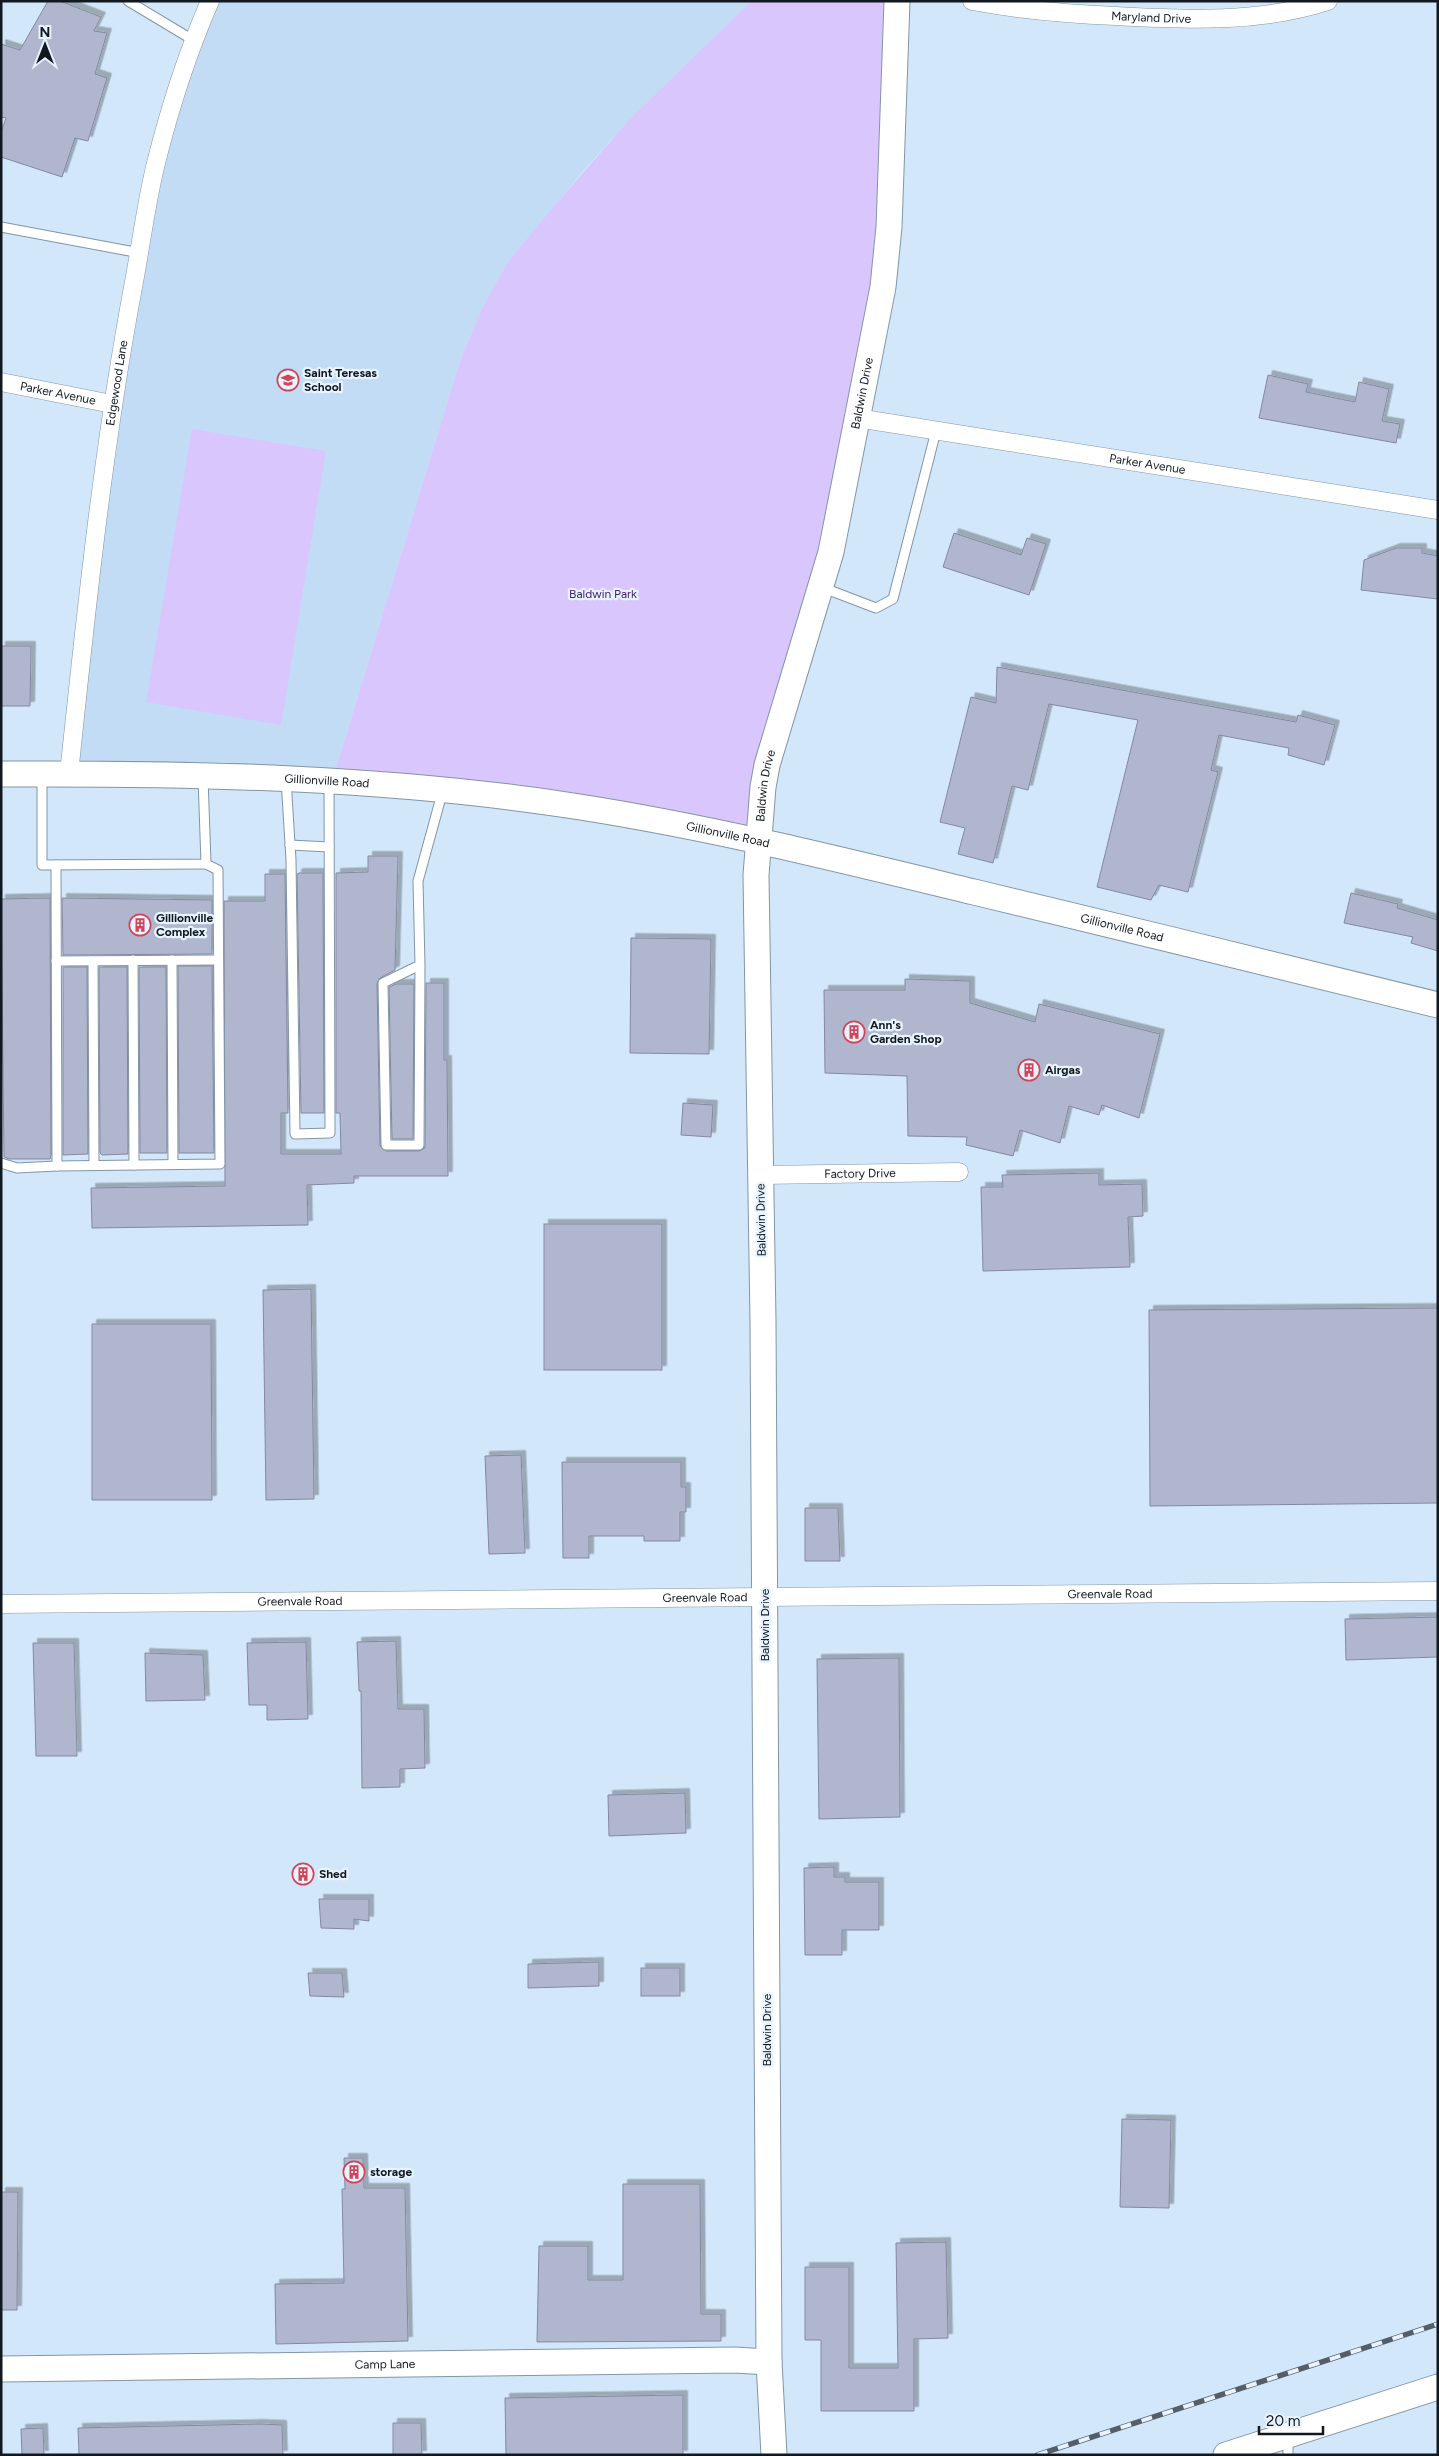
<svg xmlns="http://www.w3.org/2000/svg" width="1439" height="2456" font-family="Figtree,sans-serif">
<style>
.built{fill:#c2dcf5}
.green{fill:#d8c6fd}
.building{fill:#b0b6cd;stroke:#83899f;filter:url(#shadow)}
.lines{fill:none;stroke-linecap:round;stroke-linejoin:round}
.lane-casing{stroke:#8395a7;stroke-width:11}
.street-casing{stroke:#8395a7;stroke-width:19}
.secondary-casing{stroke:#8395a7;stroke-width:27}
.lane{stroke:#fff;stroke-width:9}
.street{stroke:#fff;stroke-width:18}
.secondary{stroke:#fff;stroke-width:25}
.rail-casing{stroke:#535e69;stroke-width:5.5}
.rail{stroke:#e7f3ff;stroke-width:4;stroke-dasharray:11;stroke-linecap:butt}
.labels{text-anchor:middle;stroke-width:4.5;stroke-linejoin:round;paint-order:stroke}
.street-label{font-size:12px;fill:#11181f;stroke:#e7f3ff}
.poi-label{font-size:12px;font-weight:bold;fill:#11181f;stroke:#e7f3ff;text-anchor:start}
.park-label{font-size:12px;fill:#462274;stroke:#e7f3ff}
</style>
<defs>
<filter id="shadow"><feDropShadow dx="4.5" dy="-4.5" stdDeviation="0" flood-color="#0004"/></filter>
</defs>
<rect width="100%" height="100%" fill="#d3e7fa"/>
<path class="built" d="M215,1H751L629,120L585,169L508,262L482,308L460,361L333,778L72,771L118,399L159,168Z"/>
<g class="green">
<path d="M751,1H895L882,287L756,837L333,778L460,361L482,308L508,262L549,212L629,120Z"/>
<path d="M192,429L326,451L281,725L146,702Z"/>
</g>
<g class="building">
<path d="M48,1H60L101,17L94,31L107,33L95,74L107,78L88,141L75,138L62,177L1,157V132L6,118L1,117V44L20,50Z"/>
<path d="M1268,375L1308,384L1306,392L1355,402L1359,382L1389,389L1382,421L1400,424L1396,443L1259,418Z"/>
<path d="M954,533L1021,555L1027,538L1046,544L1029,595L943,567Z"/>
<path d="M1396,548H1422V553L1438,556V599L1361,590L1364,560Z"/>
<path d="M1,646H31L30,706H1Z"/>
<path d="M997,667L1296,722L1298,715L1335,725L1324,765L1288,755L1289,748L1219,735L1211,770L1218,772L1188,892L1159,885L1151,900L1097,887L1138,720L1049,704L1028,790L1012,786L993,863L958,854L965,828L940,822L971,697L996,703Z"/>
<path d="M368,856H398L395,970L380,978L377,983L380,1146L386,1151H419L425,1148L426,983H444V1060H447L448,1176H354V1183L307,1185L308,1225L92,1228L91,1188L225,1186L224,901H265V874H285L288,1113H281V1154H341L340,1113H336V873L368,872Z"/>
<path d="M299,873H323L324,1113H301L297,874Z"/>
<path d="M1351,893L1398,904L1397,908L1438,920V951L1411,943L1413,937L1344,923Z"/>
<path d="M50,898L51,1156L50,1159H9L4,1157L1,899Z"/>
<path d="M62,898L212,900V954L63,955Z"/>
<path d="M631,938L711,939L709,1054L630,1053Z"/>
<path d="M178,966H212L214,1153H179Z"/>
<path d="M63,967H87L88,1154L63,1155Z"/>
<path d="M99,967H127L128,1154L102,1155L100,1153Z"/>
<path d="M139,967H166L167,1153H140Z"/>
<path d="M905,979L970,981V1003L1035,1022L1039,1004L1160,1034L1139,1118L1102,1105L1099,1115L1069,1106L1060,1143L1020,1130L1013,1156L966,1145L967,1137L908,1136L907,1076L825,1073L824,990H905Z"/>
<path d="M396,984H414L413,1139H392L389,987Z"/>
<path d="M683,1103L713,1105L711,1137L681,1135Z"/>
<path d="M1099,1173V1185L1142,1184L1143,1216L1128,1217L1130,1267L983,1271L981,1187H1003L1002,1175Z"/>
<rect x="544" y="1224" width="118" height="146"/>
<path d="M311,1289L314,1499L266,1500L263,1290Z"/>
<path d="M1438,1308V1503L1150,1506L1149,1310Z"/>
<path d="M92,1324H211L212,1500H92Z"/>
<path d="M521,1455L525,1553L489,1554L485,1456Z"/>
<path d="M562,1462H681V1487H686V1512H680V1541H644V1536H589V1558H563Z"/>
<path d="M805,1508H838L840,1561H805Z"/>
<path d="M1438,1617V1657L1346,1660L1345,1619Z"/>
<path d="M396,1641L398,1709H424L425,1768L400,1769V1787L362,1788L361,1691H359L357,1642Z"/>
<path d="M306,1642L308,1719L267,1720V1705H249L247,1643Z"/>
<path d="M33,1643H74L77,1756H36Z"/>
<path d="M145,1653L203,1655L205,1700L146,1701Z"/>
<path d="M899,1658L900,1817L819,1819L817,1659Z"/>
<path d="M685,1793L686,1833L609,1836L608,1795Z"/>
<path d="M834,1867V1877H845V1882H879V1930H842V1955H805L804,1868Z"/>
<path d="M319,1899H369V1921L354,1919V1929L321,1928Z"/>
<path d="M599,1962V1986L528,1988V1964Z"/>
<rect x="641" y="1968" width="39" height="28"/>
<path d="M308,1973H342L344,1997L310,1996Z"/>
<path d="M1122,2119L1171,2120L1169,2208L1120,2207Z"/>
<path d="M344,2158H363L364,2188H405L408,2341L276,2344L275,2284L344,2283L342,2189H345Z"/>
<path d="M623,2184H700L701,2314H721V2341L537,2342L539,2246H588V2280H623Z"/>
<path d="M1,2192H18L17,2310H1Z"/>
<path d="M946,2242L948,2338L914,2339V2411H821V2340H805V2267H849V2368H898L896,2243Z"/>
<path d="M683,2395V2455H506L505,2398Z"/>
<path d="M393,2423H421L422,2455H393Z"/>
<path d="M260,2424L282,2425L283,2455H79L78,2428Z"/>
<path d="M43,2428L44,2455H22L21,2429Z"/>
</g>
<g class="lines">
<g class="lane-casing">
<g id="lane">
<path d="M128,1L193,40"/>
<path d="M1,227L140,253"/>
<path d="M821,587L876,608L893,599L936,431"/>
<path d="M42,777V865L206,864L203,777"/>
<path d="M286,779L291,860L295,1134L330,1133L329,782"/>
<path d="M290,845L329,847"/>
<path d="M56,865L57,1166L220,1164L218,870L206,864"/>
<path d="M133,960L134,1165"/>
<path d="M172,960L173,1164"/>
<path d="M56,961L218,960"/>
<path d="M93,961L94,1165"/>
<path d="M420,965L383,983L386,1145H419L420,965L418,881L443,790"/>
<path d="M1,1163L17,1168L57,1166"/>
<path d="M1288,2438V2455"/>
</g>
</g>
<g class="street-casing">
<g id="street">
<path id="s1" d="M972,1C1020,10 1068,14 1116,16C1187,20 1261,23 1328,1"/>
<path id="s2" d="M1,382L112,404"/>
<path id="s3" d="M857,418L1438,510"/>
<path id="s4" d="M69,774C86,611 103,448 133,287C141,246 146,203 156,163C170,107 187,54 210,1"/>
<path id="s5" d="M761,1175L959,1172"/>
<path id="s6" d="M1,1604L1438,1591"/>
</g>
</g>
<g class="secondary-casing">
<g id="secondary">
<path id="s7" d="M1,774C194,773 389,777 580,807C714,828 842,860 974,892C1129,929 1283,967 1438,1005"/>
<path id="s8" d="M1,2369L735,2360L769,2362"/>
<path id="s9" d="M774,2455L769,2362L763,1322L756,875L763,787L767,765L831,552L883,287L889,227L897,1"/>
<path d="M1226,2455L1438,2387"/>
</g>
</g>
<use href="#lane" class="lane"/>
<use href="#street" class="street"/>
<use href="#secondary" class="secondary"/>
<g class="rail-casing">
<path id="rail" d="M1037,2455L1438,2324"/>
</g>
<use href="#rail" class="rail"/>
</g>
<defs>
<g id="school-ring" transform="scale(1.125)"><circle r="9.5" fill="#e7f3ff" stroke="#d44455" stroke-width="1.5"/><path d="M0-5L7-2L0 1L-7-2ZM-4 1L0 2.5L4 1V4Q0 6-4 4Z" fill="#d44455"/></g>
<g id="building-ring" transform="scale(1.125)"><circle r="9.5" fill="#e7f3ff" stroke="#d44455" stroke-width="1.5"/><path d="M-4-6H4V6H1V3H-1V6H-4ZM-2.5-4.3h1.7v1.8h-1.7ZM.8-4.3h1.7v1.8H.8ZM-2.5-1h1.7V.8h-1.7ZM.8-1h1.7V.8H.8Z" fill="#d44455"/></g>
</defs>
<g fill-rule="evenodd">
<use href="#school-ring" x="288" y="380"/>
<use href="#building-ring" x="140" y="925"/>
<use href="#building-ring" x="854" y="1032"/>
<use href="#building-ring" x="1029" y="1070"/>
<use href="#building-ring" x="303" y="1874"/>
<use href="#building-ring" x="354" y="2172"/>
</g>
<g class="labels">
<g class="street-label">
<text dy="4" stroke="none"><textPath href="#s1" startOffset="180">Maryland Drive</textPath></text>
<text dy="4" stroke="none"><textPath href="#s4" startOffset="394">Edgewood Lane</textPath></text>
<text dy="4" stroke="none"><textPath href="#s2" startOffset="58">Parker Avenue</textPath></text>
<text dy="4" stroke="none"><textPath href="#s9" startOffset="2075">Baldwin Drive</textPath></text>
<text dy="4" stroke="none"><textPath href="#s3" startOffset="294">Parker Avenue</textPath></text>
<text dy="4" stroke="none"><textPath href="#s7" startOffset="326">Gillionville Road</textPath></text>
<text dy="4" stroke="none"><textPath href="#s9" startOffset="1670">Baldwin Drive</textPath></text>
<text dy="4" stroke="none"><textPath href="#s7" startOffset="731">Gillionville Road</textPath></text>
<text dy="4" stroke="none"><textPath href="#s7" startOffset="1136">Gillionville Road</textPath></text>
<text dy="4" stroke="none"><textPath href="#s5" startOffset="99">Factory Drive</textPath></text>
<text transform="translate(761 1220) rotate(-91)" y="4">Baldwin Drive</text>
<text dy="4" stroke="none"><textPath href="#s6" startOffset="1109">Greenvale Road</textPath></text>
<text dy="4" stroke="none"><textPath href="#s6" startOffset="704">Greenvale Road</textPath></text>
<text dy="4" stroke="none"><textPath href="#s6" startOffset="299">Greenvale Road</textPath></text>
<text transform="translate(765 1625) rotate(-90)" y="4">Baldwin Drive</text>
<text transform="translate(767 2030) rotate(-90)" y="4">Baldwin Drive</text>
<text dy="4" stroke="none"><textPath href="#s8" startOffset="384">Camp Lane</textPath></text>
</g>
<g class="poi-label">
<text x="304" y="377">Saint Teresas<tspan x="304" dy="14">School</tspan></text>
<text x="156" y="922">Gillionville<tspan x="156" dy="14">Complex</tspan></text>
<text x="870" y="1029">Ann's<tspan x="870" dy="14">Garden Shop</tspan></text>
<text x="1045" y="1074">Airgas</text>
<text x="319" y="1878">Shed</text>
<text x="370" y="2176">storage</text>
</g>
<g class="park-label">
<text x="603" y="598">Baldwin Park</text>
</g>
</g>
<rect width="1439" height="2456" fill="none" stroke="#11181f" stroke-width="5"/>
<g transform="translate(45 45)" stroke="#e7f3ff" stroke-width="4" paint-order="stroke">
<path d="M0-4L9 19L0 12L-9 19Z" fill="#11181f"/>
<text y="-8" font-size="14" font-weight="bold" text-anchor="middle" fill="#11181f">N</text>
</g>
<path d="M1259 2426v8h64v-8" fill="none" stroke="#11181f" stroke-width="2.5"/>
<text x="1266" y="2426" font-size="15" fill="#11181f" stroke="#e7f3ff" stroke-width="4" paint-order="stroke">20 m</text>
</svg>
